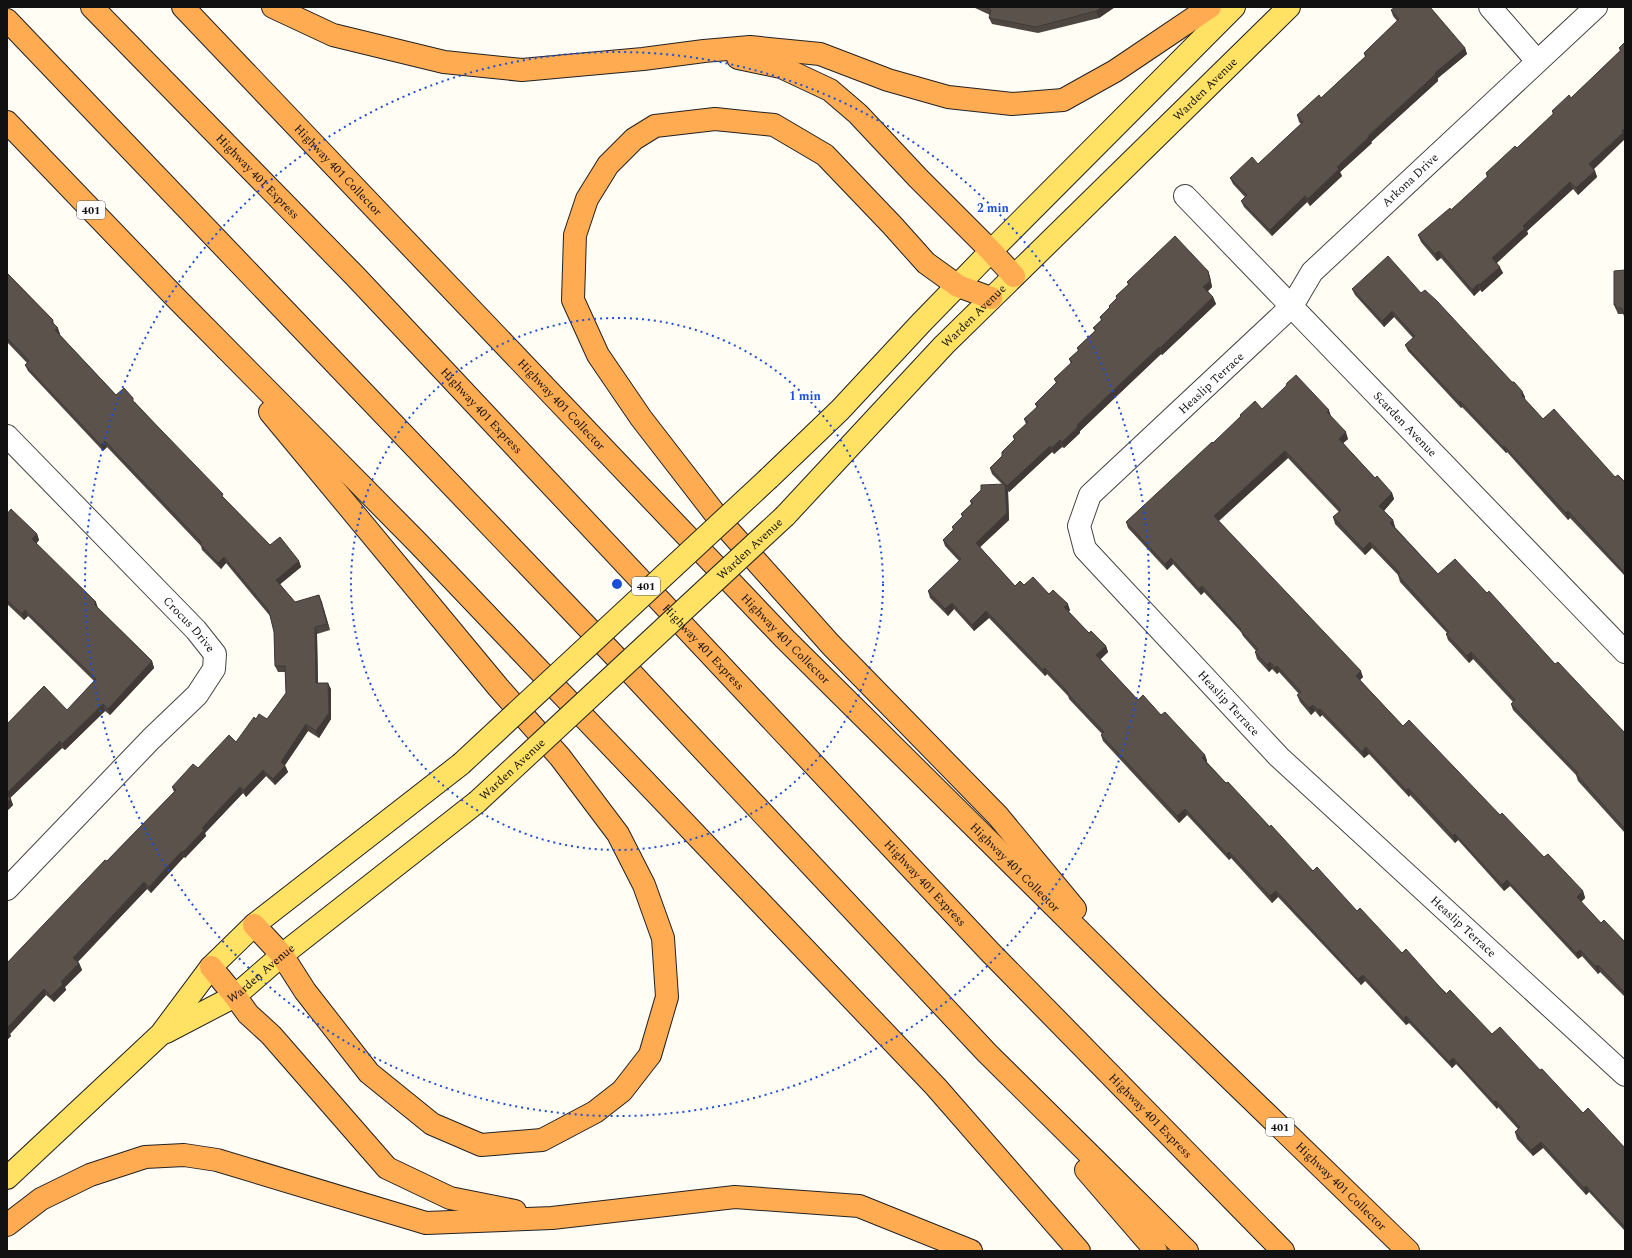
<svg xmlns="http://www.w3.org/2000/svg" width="1632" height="1258" font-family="Spectral,serif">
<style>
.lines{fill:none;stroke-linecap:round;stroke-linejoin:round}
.minor-casing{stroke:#444;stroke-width:24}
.major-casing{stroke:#222;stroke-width:24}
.highway-casing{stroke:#222;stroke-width:24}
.minor{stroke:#fff;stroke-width:22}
.major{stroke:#ffe264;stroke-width:22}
.highway{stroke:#ffab52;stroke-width:22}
.major-bridge-casing{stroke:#222;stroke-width:24;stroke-linecap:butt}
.major-bridge{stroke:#ffe264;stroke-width:22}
.wall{fill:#4e4741}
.shaded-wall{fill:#403935}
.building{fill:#5b524c;stroke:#403935}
.ring{fill:none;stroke:#1d4ed8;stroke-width:2;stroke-dasharray:2 4}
.labels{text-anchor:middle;stroke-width:4;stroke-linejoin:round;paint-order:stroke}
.shield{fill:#fff;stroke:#585858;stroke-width:1}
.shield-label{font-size:11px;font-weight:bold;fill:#111}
.street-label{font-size:12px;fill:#111;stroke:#fff}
.centre{fill:#1d4ed8;stroke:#fff;stroke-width:2}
.ring-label{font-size:12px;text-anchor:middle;font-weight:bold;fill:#1d4ed8;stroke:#fff;stroke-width:4;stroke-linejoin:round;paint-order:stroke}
</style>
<rect width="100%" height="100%" fill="#fffdf4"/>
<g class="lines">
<g class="minor-casing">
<g id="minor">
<path d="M1490,7L1537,61"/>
<path id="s1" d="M1596,7L1312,272L1292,306L1090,495L1079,526L1085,549L1279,757L1625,1075"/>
<path id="s2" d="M1185,196L1625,652"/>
<path id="s3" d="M7,436L196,630L215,654L214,669L197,695L151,739L7,889"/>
</g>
</g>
<g class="major-casing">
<g id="major">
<path d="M769,478L840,410L921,323L991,251L1234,7"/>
<path id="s4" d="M785,516L944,345L1289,7"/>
<path id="s5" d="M166,1032L235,996L282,955L477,802"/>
<path d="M7,1178L161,1034L211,967L254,925L461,764"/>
</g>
</g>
<g class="highway-casing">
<g id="highway">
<path id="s6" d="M92,7L355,276L989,951L1283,1251"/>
<path id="s7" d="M183,7L784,638L1153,1004L1408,1251"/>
<path d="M273,7L333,35L444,62L522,70L643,59L704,51L750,47L820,54L888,80L948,97L1012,104L1063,100L1115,71L1210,7"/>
<path d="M7,20L635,677L987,1053L1187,1251"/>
<path d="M738,58L781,67L830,90L858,114L918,178L991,251L1014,276"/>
<path d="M7,122L175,297L418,543L936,1087L1079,1251"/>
<path d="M991,298L958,286L926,263L892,225L825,155L774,125L715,119L655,126L634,139L608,165L587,199L575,235L573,300L598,355L641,418L723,524L831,645L998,816L1075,909"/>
<path d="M254,925L282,955L305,991L369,1073L432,1124L481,1145L542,1140L595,1112L622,1091L650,1055L667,997L663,938L644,885L618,834L560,757L498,687L270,412"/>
<path d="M211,967L235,996L248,1014L271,1035L387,1168L450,1198L515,1211"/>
<path d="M1086,1170L1156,1251"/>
<path d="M7,1225L41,1199L90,1175L145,1157L184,1155L217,1160L426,1223L552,1218L735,1197L859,1206L971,1251"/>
</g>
</g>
<use href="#minor" class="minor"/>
<use href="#major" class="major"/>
<use href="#highway" class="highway"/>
<g class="major-bridge-casing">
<g id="major-bridge">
<path d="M461,764L769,478"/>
<path id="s8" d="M477,802L785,516"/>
</g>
</g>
<use href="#major-bridge" class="major-bridge"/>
</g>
<g class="wall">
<path d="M973,7H1115L1099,18L1038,33L992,24L989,18L990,15Z"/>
<path d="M1391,10L1465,48L1467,54L1438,78V81L1371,142L1372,143L1340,172L1342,176L1310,206L1307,202L1272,236L1244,207L1241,201L1245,197L1233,184L1230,178L1258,164L1301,124L1299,122L1297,115L1321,98L1365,57L1364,53L1397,21L1393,16Z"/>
<path d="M1625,42L1594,169L1595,171L1597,177L1578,195L1573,189L1527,231L1528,234L1497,263L1503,273L1482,292L1480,290L1474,296L1441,258L1437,261L1421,242L1418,235L1451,210L1487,178L1486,173L1517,148L1553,115L1552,111L1571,98L1620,51L1619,48Z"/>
<path d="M1208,271L1210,277L1212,287L1208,291L1213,297L1216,304L1162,355L1161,354L1080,431V433L1064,448L1062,447L1054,454L1052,452L1009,492L1008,491L1009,520L980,547L1015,586L1024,585L1049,594L1070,610L1069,612L1089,633L1106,646L1108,652L1100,659L1138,700L1161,715L1205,755L1207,761V762L1226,783L1270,827L1313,871L1357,911L1402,953L1492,1034L1540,1070L1583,1113L1625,1148V1231L1589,1192L1586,1195L1543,1148L1533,1156L1517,1139L1515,1132L1518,1129L1498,1107L1497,1109L1456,1064L1452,1068L1409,1023L1406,1025L1365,981L1361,985L1278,897L1272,903L1231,858L1229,860L1187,815L1179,823L1103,741L1101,735L1102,734L1069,699L1068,696L1047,674L1045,676L989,618L974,631L954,609L948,616L930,598L928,591L959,561L945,546L943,540L953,530L952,527L962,517L961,514L971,504L970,501L1002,484L992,474L990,468L1002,456L1014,440L1013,436L1026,424L1024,419L1037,408L1035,404L1056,383L1054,379L1071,364L1069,359L1078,351L1077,348L1095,331L1093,328L1101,320L1100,317L1110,308L1109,306L1117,298L1116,296L1128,285L1127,282Z"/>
<path d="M1614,271L1624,314H1618L1614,305Z"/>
<path d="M7,273L53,320L54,324L60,334V335L116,395L135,402L225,500L270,545L299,561L301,567L280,584L295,602L319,595L330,630L317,634L318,683L331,689V719L319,738L308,731L285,765L288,772L275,785L266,776L246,797L243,793L205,833L206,836L185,858L184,857L151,893L147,889L78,962L79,963L82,970L65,987L66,990L54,1002L46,995L10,1034L11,1036L7,1040V963L174,792L172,787L236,742L256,719H267L286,693L285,672H278L275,666L274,632L270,616L226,563L221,569L202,550L201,546L107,447L103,451L28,371L25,365L27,363L7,342Z"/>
<path d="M1352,289L1421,293L1512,382L1522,391L1525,397L1524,399L1543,419L1615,477L1625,482V576L1570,518L1568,520L1507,452L1506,453L1462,407L1461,408L1408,351L1405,345L1413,338L1394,317L1384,327L1355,295Z"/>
<path d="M1262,409L1331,416V417L1348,439L1343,443L1375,478L1392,493L1394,499L1384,511L1393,520L1395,527L1438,574L1487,593L1555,664L1625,733V833L1578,781L1576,775L1513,710L1511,704L1513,702L1473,659L1469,663L1448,640L1446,634L1447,633L1400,582L1398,575L1372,548L1365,555L1335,524L1333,517L1339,512L1288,458L1219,521L1363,677L1360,680L1403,726L1544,857L1583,891L1585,898L1581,902L1601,923L1625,942V997L1600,972L1598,974L1582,956L1578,959L1510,886L1504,891L1458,840L1455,843L1410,795L1409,797L1369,754L1364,758L1322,715L1320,717L1315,711L1311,715L1300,702L1297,695L1299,694L1279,672L1277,674L1272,669L1269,672L1257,659L1255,652L1256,651L1243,636L1241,632L1204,592L1201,595L1173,564L1167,570L1128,528L1126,522L1213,443L1241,417L1240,415Z"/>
<path d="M7,514L37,534L39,540L36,544L98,608L152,661L154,668L110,715L105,711L65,750L62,748L10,798L13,805L7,811V724L67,710L94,681L28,616L24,620L7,604Z"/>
</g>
<g class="shaded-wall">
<path d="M1103,7H1115L1099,18L1096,11Z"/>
<path d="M1465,48L1467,54L1438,78V81L1371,142L1372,143L1340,172L1342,176L1310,206L1308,199L1337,167L1435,73Z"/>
<path d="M1625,128V139L1592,171L1589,164Z"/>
<path d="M1595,171L1597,177L1578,195L1576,188Z"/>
<path d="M1570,182L1573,189L1527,231L1528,234L1495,264L1492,258L1523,226Z"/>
<path d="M1305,196L1307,202L1272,236L1270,230Z"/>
<path d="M1439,251L1441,258L1437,261L1435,254Z"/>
<path d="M1500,267L1503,273L1482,292L1479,285Z"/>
<path d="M1208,271L1210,277L1212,287L1206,293L1203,287Z"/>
<path d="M1478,284L1480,290L1474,296L1472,290Z"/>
<path d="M1213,297L1216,304L1162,355L1160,348Z"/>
<path d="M1392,311L1394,317L1384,327L1382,321Z"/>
<path d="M58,328L60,334L58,337L55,330Z"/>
<path d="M1159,347L1161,354L1080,431V433L1064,448L1062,442L1077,425Z"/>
<path d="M1522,391L1525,397L1524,402L1522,396Z"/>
<path d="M1460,401L1462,407L1461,408L1459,402Z"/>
<path d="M1329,410L1331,416L1329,419L1327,412Z"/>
<path d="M1346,432L1348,439L1341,445L1339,439Z"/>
<path d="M1060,440L1062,447L1054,454L1052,448Z"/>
<path d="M105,441L107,447L103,451L101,445Z"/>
<path d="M1050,446L1052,452L1009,492L1007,486Z"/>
<path d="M1504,446L1507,452L1506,453L1503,447Z"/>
<path d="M1285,451L1288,458L1217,522L1214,516Z"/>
<path d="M1005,484L1008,491L1009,520L978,549L976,543Z"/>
<path d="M1392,493L1394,499L1382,513L1379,506Z"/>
<path d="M1568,511L1570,518L1568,520L1566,513Z"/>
<path d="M1393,520L1395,527L1393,529L1390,523Z"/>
<path d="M37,534L39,540L34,546L32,539Z"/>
<path d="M1370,542L1372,548L1365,555L1363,549Z"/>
<path d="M224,557L226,563L221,569L218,563Z"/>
<path d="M1171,558L1173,564L1167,570L1165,564Z"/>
<path d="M299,561L301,567L278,586L276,580Z"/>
<path d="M1202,586L1204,592L1201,595L1199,589Z"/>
<path d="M319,595L322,602L330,630L327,624Z"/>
<path d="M96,602L98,608L96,610L94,604Z"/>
<path d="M952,603L954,609L948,616L945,609Z"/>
<path d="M1068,604L1070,610L1067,613L1064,607Z"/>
<path d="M25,610L28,616L24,620L22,614Z"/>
<path d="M986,611L989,618L974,631L972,625Z"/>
<path d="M315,627L317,634L318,689L316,683Z"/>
<path d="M1106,646L1108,652L1099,661L1096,655Z"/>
<path d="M1471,652L1473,659L1469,663L1467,656Z"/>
<path d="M152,661L154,668L110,715L108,709Z"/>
<path d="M1270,662L1272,669L1269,672L1267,665Z"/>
<path d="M1277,666L1279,672L1277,674L1275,668Z"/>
<path d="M1045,668L1047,674L1045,676L1043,670Z"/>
<path d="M1361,671L1363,677L1358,682L1356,676Z"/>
<path d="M328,683L331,689V719L319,738L316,731Z"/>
<path d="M103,704L105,711L65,750L62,744Z"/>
<path d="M1313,705L1315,711L1311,715L1309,708Z"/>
<path d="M1320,709L1322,715L1320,717L1318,710Z"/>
<path d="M306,724L308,731L283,768L281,762Z"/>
<path d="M60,741L62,748L8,800L7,797V793Z"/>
<path d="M1366,747L1369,754L1364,758L1362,752Z"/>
<path d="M1205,755L1207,761L1205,764L1202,758Z"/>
<path d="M285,766L288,772L275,785L273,779Z"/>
<path d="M263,770L266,776L246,797L244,790Z"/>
<path d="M240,787L243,793L205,833L206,836L185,858L183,852L202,828Z"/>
<path d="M1408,788L1410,795L1409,797L1407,791Z"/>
<path d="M11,799L13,805L7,811V802Z"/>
<path d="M1185,809L1187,815L1179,823L1177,816Z"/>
<path d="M1455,834L1458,840L1455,843L1453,836Z"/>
<path d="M182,851L184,857L151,893L149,887Z"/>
<path d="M1229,852L1231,858L1229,860L1227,854Z"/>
<path d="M1507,880L1510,886L1504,891L1502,885Z"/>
<path d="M144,882L147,889L75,964L73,958Z"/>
<path d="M1276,891L1278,897L1272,903L1270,896Z"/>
<path d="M1583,891L1585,898L1579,904L1577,897Z"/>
<path d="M1580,950L1582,956L1578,959L1576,953Z"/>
<path d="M79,963L82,970L65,987L66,990L54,1002L51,996L61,982Z"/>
<path d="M1598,965L1600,972L1598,974L1596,967Z"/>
<path d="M1363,975L1365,981L1361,985L1358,979Z"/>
<path d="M44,989L46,995L10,1034L11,1036L7,1040V1028Z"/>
<path d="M1406,1016L1409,1023L1406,1025L1404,1019Z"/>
<path d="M1453,1058L1456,1064L1452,1068L1449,1062Z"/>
<path d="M1496,1101L1498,1107L1497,1109L1494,1102Z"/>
<path d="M1541,1142L1543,1148L1533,1156L1531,1150Z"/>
<path d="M1586,1186L1589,1192L1586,1195L1584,1188Z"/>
</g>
<g class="building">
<path d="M985,7H1103L1096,11L1036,27L989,18L991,10Z"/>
<path d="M1395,7H1430L1465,48L1435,73L1436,74L1368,136L1369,137L1337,167L1339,169L1308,199L1305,196L1270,230L1241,201L1247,195L1230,178L1252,157L1258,164L1303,122L1297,115L1319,95L1321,98L1366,56L1364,53L1399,19L1391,10Z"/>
<path d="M1625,42V128L1622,131L1624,132L1589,164L1595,171L1576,188L1570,182L1523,226L1525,228L1492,258L1500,267L1479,285L1478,284L1472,290L1439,251L1435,254L1418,235L1450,208L1451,210L1488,176L1486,173L1515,146L1517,148L1554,113L1552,111L1569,95L1571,98L1621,50L1619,48Z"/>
<path d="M1175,236L1208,271L1210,281L1203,287L1213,297L1160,348L1159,347L1077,425L1078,427L1062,442L1060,440L1052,448L1050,446L1007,486L990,468L1002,456V452L1015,439L1013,436L1028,422L1024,419L1038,406L1035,404L1057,382L1054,379L1072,362L1069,359L1079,350L1077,348L1096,330L1093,328L1102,320L1100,317L1110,307L1109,306L1117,298L1116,296L1129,284L1127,282Z"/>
<path d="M1388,256L1421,293L1425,290L1437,301L1512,382H1514L1522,391V396L1543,419L1554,409L1615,477L1618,475L1625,482V573L1568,511L1566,513L1504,446L1503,447L1460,401L1459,402L1405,345L1415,336L1392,311L1382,321L1352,289Z"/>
<path d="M1625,270V318L1622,308H1616V305H1614V271Z"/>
<path d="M7,273L53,320L52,322L58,328L55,330L116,395L124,388L133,398V401L223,494L222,496L270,545L280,537L299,561L276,580L295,602L319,595L327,624L315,627L316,683H328L329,713L316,731L306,724L281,762L285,766L273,779L263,770L244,790L240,787L202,828L204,830L183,852L182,851L149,887L144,882L73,958L79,963L61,982L63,984L51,996L44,989L7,1028V963L105,860L107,861L176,790L172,787L193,764L198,768L229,735L236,742L254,717L256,719L259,714L267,719L286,693L285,666H275L274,632L269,611L224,557L218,563L200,544L201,542L105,441L101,445L25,365L29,361L7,338Z"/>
<path d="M1296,375L1329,410L1327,412L1346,432L1339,439L1375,478L1377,476L1392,493L1379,506L1393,520L1390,523L1438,574L1455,559L1487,593L1489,591L1555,664L1558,662L1625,733V829L1576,774L1578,773L1511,704L1515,700L1471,652L1467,656L1446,634L1449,632L1398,575L1400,573L1370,542L1363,549L1333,517L1341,510L1285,451L1214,516L1361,671L1356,676L1403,726L1409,720L1500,815L1502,813L1544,857L1548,854L1583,891L1577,897L1601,923L1604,920L1625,942V993L1598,965L1596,967L1580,950L1576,953L1507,880L1502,885L1455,834L1453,836L1408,788L1407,791L1366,747L1362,752L1320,709L1318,710L1313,705L1309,708L1297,695L1301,692L1277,666L1275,668L1270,662L1267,665L1255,652L1258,649L1240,630L1241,629L1202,586L1199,589L1171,558L1165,564L1126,522L1212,442L1213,443L1241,416L1240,415L1255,401L1262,409L1286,386L1287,383Z"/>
<path d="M1005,484L1007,513L976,543L1015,586L1020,581L1024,585L1033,577L1049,594L1053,590L1068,604L1064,607L1089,633L1091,631L1106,646L1096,655L1138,700L1143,695L1161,715L1165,712L1205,755L1202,758L1226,783L1228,782L1270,827L1271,825L1313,871L1317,867L1357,911L1360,908L1402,953L1406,949L1446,994L1450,990L1492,1034L1500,1027L1540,1070L1542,1069L1583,1113L1588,1108L1625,1148V1227L1586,1186L1584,1188L1541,1142L1531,1150L1515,1132L1520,1127L1496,1101L1494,1102L1453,1058L1449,1062L1406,1016L1404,1019L1363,975L1358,979L1276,891L1270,896L1229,852L1227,854L1185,809L1177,816L1101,735L1104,732L1067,693L1068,692L1045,668L1043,670L986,611L972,625L952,603L945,609L928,591L961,559L943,540L954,529L952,527L963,516L961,514L973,503L970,501L981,490V485Z"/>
<path d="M11,509L37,534L32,539L96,602L94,604L152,661L108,709L103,704L62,744L60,741L7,793V724L44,686L67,710L96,679L25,610L22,614L7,600V514Z"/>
<path d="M7,795L11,799L7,802Z"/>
</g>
<g class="ring">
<circle cx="617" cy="584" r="266"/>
<circle cx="617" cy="584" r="532"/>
</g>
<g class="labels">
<g class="shield">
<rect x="77" y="201" width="28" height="18" rx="3"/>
<rect x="632" y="577" width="28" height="18" rx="3"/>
<rect x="1266" y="1118" width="28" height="18" rx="3"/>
</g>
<g class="shield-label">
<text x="91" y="214">401</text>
<text x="646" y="590">401</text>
<text x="1280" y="1131">401</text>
</g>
<g class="street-label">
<text dy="4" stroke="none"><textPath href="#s4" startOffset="599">Warden Avenue</textPath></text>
<text dy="4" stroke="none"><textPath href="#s7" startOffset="225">Highway 401 Collector</textPath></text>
<text dy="4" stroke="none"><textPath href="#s6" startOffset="237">Highway 401 Express</textPath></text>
<text transform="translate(1410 180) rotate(-43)" y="4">Arkona Drive</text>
<text dy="4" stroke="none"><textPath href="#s4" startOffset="275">Warden Avenue</textPath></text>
<text transform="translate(1211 383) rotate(-43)" y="4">Heaslip Terrace</text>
<text dy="4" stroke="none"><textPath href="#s7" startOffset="549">Highway 401 Collector</textPath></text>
<text dy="4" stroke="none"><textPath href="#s6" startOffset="561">Highway 401 Express</textPath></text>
<text dy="4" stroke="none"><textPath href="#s2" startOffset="317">Scarden Avenue</textPath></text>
<text dy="4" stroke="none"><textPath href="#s8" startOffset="372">Warden Avenue</textPath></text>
<text dy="4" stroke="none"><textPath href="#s3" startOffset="262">Crocus Drive</textPath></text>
<text dy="4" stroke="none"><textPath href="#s7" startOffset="873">Highway 401 Collector</textPath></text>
<text dy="4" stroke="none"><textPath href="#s6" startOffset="885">Highway 401 Express</textPath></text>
<text dy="4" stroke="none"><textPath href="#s1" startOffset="972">Heaslip Terrace</textPath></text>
<text dy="4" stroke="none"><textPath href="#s8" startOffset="48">Warden Avenue</textPath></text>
<text dy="4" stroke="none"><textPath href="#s7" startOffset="1197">Highway 401 Collector</textPath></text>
<text dy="4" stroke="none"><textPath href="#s6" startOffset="1209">Highway 401 Express</textPath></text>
<text dy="4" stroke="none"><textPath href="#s1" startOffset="1296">Heaslip Terrace</textPath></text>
<text dy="4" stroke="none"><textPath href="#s5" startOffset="112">Warden Avenue</textPath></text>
<text dy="4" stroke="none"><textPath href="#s6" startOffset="1533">Highway 401 Express</textPath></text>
<text dy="4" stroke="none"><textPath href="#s7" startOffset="1653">Highway 401 Collector</textPath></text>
</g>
</g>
<circle cx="617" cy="584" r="6" class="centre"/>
<g class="ring-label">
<text x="993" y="212">2 min</text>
<text x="805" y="400">1 min</text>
</g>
<rect width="1632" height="1258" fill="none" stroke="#111111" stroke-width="16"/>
</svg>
